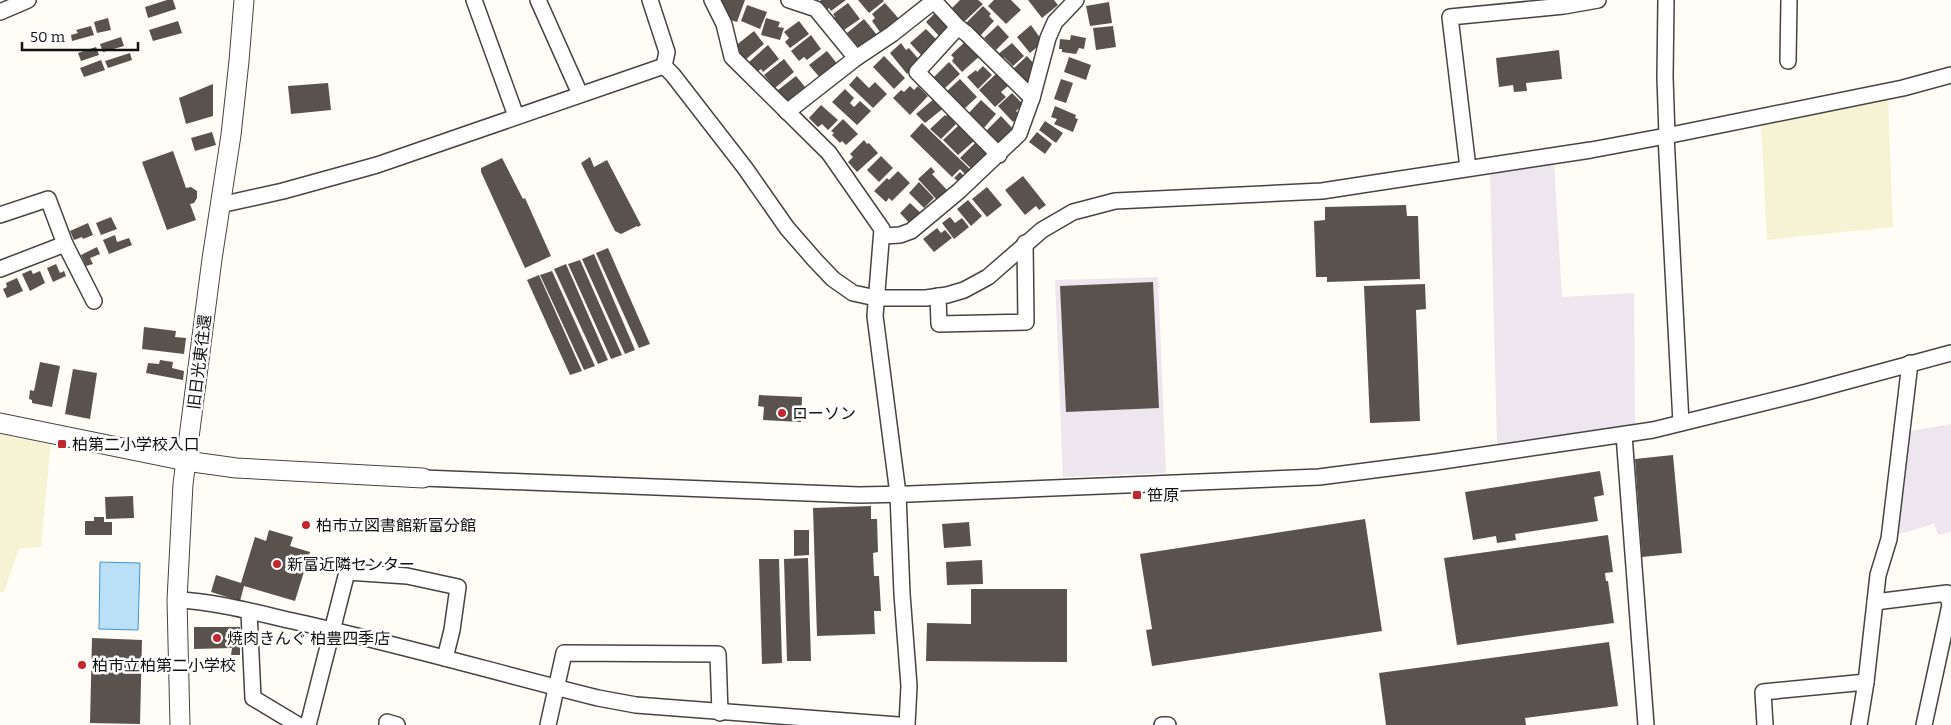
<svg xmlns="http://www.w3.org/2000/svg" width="1951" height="725" font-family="Bitter,'Noto Sans JP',serif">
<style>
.industrial{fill:#eee6ef}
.farmland{fill:#f6f3d4}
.water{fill:#b9e0f7;stroke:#3f96cf}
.building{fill:#5a524d}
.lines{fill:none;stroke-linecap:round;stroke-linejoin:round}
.minor-casing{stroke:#444;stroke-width:18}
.tertiary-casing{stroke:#444;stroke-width:21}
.minor{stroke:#fff;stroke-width:15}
.tertiary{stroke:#fff;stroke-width:19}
.poi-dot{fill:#c4262e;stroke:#fff;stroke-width:2}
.labels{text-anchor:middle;stroke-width:5;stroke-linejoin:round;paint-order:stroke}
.street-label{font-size:16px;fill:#111;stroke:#fff}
.poi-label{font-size:16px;fill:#111;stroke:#fff;text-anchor:start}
</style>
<rect width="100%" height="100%" fill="#fffdf5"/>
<g class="industrial">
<path d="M1554,161L1562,297L1634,293L1635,426L1497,444L1490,171Z"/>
<path d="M1158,277L1166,473L1063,477L1055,280Z"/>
<path d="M1951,424V532L1938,535L1934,524L1896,535L1910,431Z"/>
</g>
<g class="farmland">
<path d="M1888,99L1893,227L1767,240L1761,123Z"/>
<path d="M0,432L51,441L41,547L19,549L4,592H0Z"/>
</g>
<path class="water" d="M100,562L140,563L138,630L99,629Z"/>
<g class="building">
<path d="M167,0H173L176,9L148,18L145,7Z"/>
<path d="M719,0H745L737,22L724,18Z"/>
<path d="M821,0H846L831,11L829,8L825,11L818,3Z"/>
<path d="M858,0H883L884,1L869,13Z"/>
<path d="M960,0H978L983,4L964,22L951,9Z"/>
<path d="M994,0H1011L1021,10L1006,24L988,6Z"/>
<path d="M1028,0H1054L1058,5L1042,18Z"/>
<path d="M1109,2L1112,23L1090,26L1086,6Z"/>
<path d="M848,3L860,19L844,30L840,26L837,28L831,20L835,17L833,14Z"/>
<path d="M885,3L899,19L885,30L884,29L880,32L872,21L875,18L872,14Z"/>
<path d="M747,5L767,12L760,29L741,21Z"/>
<path d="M983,6L991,14L989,16L994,21L979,37L966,23Z"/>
<path d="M936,12L953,27L941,38L926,22Z"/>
<path d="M108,18L111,30L97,33L94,22Z"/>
<path d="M766,18L780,22L778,27L784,28L780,40L761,35Z"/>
<path d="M864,19L877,35L860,49L847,33Z"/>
<path d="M178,21L182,33L153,41L149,30Z"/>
<path d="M799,21L809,34L790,48L785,42L789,38L784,32Z"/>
<path d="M998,25L1009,37L996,50L984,38Z"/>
<path d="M1031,25L1043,42L1030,53L1017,37Z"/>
<path d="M91,26L94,35L72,41L71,35L78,33L76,30Z"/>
<path d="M1113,26L1116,47L1096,50L1093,28Z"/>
<path d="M926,29L938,41L922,56L910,43Z"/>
<path d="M754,31L764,44L745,60L734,47Z"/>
<path d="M811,35L821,49L807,60L804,57L799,61L791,51Z"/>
<path d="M1071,35L1086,38L1084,49L1079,48L1076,54L1062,52V49H1059L1060,39L1070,40Z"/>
<path d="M121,37L124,46L103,52L100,44Z"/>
<path d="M968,39L982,54L962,72L952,61L954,58L951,55Z"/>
<path d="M901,43L906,50L909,48L921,62L907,74L890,53Z"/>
<path d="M1012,43L1024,56L1013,66L1004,57L1001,59L997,55Z"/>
<path d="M768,45L779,59L763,72L761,69L757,72L749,62Z"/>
<path d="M96,47L99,55L81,61L78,53Z"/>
<path d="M1559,50L1562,79L1526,83L1527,91L1514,92L1513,85L1499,87L1496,58Z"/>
<path d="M827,51L839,66L822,80L809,65Z"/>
<path d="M130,53L132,60L108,68L105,61Z"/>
<path d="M884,56L905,78L894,89L873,67Z"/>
<path d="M1027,56L1036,66V73L1025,84L1012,70Z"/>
<path d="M1069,57L1091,65L1086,80L1064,72Z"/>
<path d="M784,59L794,72L775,88L764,75Z"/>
<path d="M101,60L105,70L84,77L80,68Z"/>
<path d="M949,62L960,74L944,89L933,78Z"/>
<path d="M983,66L992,75L978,89L967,77L976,70L977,72Z"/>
<path d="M997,73L1009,85L1001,92L1006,97L995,107L979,90Z"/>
<path d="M796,76L806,88L788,103L778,90Z"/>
<path d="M857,76L869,88L875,82L887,94L873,108L849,85Z"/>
<path d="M960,79L977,97L963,110L946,92Z"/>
<path d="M1061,79L1073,83L1066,103L1054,99Z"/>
<path d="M328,83L331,110L291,114L288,86Z"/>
<path d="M213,84V116L186,124L179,98Z"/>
<path d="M910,86L914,90L918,86L928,96L910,115L893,98L901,90L904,92Z"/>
<path d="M845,89L854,98L850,103L854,107L860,101L871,111L857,125L832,102Z"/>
<path d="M1012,93L1023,104L1016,111L1020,116L1013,122L998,106Z"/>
<path d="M935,98L945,107L925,123L916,114Z"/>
<path d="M981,100L996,114L983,129L967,115Z"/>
<path d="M821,105L838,120L828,130L822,124L818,127L809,118Z"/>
<path d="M1055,106L1076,115L1075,118L1078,119L1073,132L1054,124L1057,119L1051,117Z"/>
<path d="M951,112L958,119L954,122L956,124L941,139L930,129L945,115L946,116Z"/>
<path d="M1001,116L1015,131L998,145L985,132Z"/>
<path d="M843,119L858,134L846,145L842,141L840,143L832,135L834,133L831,131Z"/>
<path d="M1045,121L1063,133L1056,143L1039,130Z"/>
<path d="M922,123L972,171L967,176L960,169L952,177L910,136Z"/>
<path d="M959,125L974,141L958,155L943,140Z"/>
<path d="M212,132L216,145L195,151L191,138Z"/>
<path d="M1037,132L1052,144L1045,154L1029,142Z"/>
<path d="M864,140L867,144L869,143L878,153L857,172L848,162L853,157L850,154Z"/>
<path d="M976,142L984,150L986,148L994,155L976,173L960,158Z"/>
<path d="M173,151L186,188L191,187L197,191V198L194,203L190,204L196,220L167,230L142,162Z"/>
<path d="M881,156L893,168L879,182L867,170Z"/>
<path d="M590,157L594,167L607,160L641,225L638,227L637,226L621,234L615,231L581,163Z"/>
<path d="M502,158L523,199L525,198L551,256L525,268L481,172V168Z"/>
<path d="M931,167L935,172L932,174L948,191L937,200L918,179Z"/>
<path d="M898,171L910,183L892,201L889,198L886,202L874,191L887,178L889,180Z"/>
<path d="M960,172L964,176L959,182L954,178Z"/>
<path d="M1023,176L1046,205L1039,210L1036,206L1025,215L1005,190Z"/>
<path d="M919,182L934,198L924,208L909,193Z"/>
<path d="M987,187L1002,205L987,217L972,199Z"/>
<path d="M968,200L982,216L971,226L957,209Z"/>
<path d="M910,203L923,215L912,226L900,213Z"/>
<path d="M1406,205L1407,216H1418L1420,279L1327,282V277H1316L1314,221L1325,220V207Z"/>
<path d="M111,217L117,229L101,235L96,223Z"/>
<path d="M950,217L955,223L962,218L969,227L954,239L942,223Z"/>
<path d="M88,223L93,235L83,239L82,237L74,240L70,231Z"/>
<path d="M937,228L941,233L945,230L952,238L934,252L923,239Z"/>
<path d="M115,235L117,242L129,238L132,245L109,254L103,240Z"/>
<path d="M97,247L100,254L90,258L93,264L86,266L81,255Z"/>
<path d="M608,248L650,344L639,348L596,253Z"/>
<path d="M594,254L635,350L625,354L582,259Z"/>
<path d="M580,260L622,355L611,359L568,264Z"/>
<path d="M56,264L60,273L64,271L66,276L53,282L47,268Z"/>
<path d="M566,264L608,360L598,364L554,269Z"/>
<path d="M31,270L33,274L40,271L45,283L30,291L22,274Z"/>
<path d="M552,271L595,366L584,370L540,275Z"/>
<path d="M539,275L582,371L570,375L527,280Z"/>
<path d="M17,278L23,291L7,298L3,289L7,287L6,283Z"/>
<path d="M1153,282L1159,408L1066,412L1060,286Z"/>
<path d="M1425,284L1426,309L1416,310L1420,421L1370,423L1364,286Z"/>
<path d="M144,327L176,331L175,337L186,338L184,354L142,349Z"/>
<path d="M160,360L173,362L172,368L184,371L183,380L146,373L148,363L159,364Z"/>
<path d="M40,362L60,366L52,407L32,403V400L29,399L30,390L34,391Z"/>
<path d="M73,369L97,373L90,419L65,414Z"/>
<path d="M759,395L802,397L801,422L763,420L764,407L758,406Z"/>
<path d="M1673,455L1682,553L1642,557L1635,459Z"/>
<path d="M1600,471L1604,495L1594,497L1598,521L1515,534L1516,540L1497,543L1496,536L1473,540L1465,492Z"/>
<path d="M133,496L134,518L106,519L105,497Z"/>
<path d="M871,506V519H877L878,552L873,553L874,576H879L881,611H874L875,634L817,636L813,508Z"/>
<path d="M94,517H104V522H112V535H85V521H94Z"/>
<path d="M1365,519L1382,631L1152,666L1146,630L1152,629L1140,554Z"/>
<path d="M969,522L971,546L944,548L942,524Z"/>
<path d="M269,530L293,537L290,546L310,552L295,601L244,586L240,601L211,592L216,575L241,583L255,537L266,541Z"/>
<path d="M794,530H809V555L794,556Z"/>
<path d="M1608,535L1613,572L1605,573L1606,581H1608L1614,623L1457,645L1444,558Z"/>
<path d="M808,558L811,661H787L784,559Z"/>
<path d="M759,559H779L782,663L762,664Z"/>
<path d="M982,560L983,584L947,585L946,562Z"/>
<path d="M971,589H1067V662L926,661L927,623L971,624Z"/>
<path d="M194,627H240V655H231L232,648L194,649Z"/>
<path d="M92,638L142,640L140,724L90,723Z"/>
<path d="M1609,642L1618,706L1525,718L1526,725H1386L1379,673Z"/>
</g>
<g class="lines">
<g class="minor-casing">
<g id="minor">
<path d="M474,0L516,116"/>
<path d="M538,0L580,94"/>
<path d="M650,0L667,52L664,66L673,75L745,168L787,228L814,259L833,279L853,293L876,298H926L947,295L964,290L988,277L1042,230L1073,212L1115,201L1322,191L1361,185L1591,150L1666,136L1903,88L1951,75"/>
<path d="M712,0L724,24L732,57L829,153L882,229L875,316L898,494L902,594L909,686L907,725"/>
<path d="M789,0L816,9L856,58"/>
<path d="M1666,0L1665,77L1667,136"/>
<path d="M934,1L958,27L967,34L1032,98"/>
<path d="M0,12L28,0"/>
<path d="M958,27L917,72L999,155"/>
<path d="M1788,61L1789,0"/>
<path d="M787,112L856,58L892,34L935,0"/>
<path d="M1666,136L1681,423"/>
<path d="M1468,168L1450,17L1564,6L1598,0"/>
<path d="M220,205L283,191L377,165L664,66"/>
<path d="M0,215L48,199L65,244L94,301"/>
<path d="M883,236L900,235L911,231L959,191L1019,134L1032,98L1048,38L1055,22L1076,0"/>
<path d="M0,269L65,244"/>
<path d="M938,296L939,324L1026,322L1025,243"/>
<path d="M1624,435L1646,725"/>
<path d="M423,478L859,495L910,494L1319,477L1436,462L1653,430L1807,392L1951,353"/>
<path d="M177,600C214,601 261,614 297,622C398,644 498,673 598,698L636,705L898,725"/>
<path d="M1875,602L1947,593L1950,605L1924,725"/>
<path d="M249,612L253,698L298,725"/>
<path d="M308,725L347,572L407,576L458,587L452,630L445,658"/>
<path d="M387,725V722L397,725"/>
<path d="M548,725L564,653L718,654L720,713"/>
<path d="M1162,725H1168"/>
<path d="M1765,725L1763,692L1866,682"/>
<path d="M1859,725L1866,682L1878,575L1889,539L1910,363"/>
</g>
</g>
<g class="tertiary-casing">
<g id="tertiary">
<path d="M0,423L186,461L236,468L423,478"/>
<path d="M180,725L177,600L183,484L212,259L231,135L239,61L244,0"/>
</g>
</g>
<use href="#minor" class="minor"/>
<use href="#tertiary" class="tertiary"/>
</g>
<g class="poi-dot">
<circle cx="782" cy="413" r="5"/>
<rect x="57" y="439" width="10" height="10" rx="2.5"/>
<rect x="1132" y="490" width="10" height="10" rx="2.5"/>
<circle cx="306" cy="525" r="5"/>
<circle cx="277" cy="564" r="5"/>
<circle cx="217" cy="638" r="5"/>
<circle cx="82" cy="665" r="5"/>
</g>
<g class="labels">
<g class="street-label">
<text transform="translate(199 362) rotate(-83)" y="6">旧日光東往還</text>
</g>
<g class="poi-label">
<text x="792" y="419">ローソン</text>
<text x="72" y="450">柏第二小学校入口</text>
<text x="1147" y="501">笹原</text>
<text x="316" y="531">柏市立図書館新富分館</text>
<text x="287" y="570">新富近隣センター</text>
<text x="227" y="644">焼肉きんぐ 柏豊四季店</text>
<text x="92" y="671">柏市立柏第二小学校</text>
</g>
</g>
<path d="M22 42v8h116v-8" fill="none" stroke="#111111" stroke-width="2.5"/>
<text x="30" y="42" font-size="15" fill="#111111" stroke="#ffffff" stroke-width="4" paint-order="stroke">50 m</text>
</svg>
